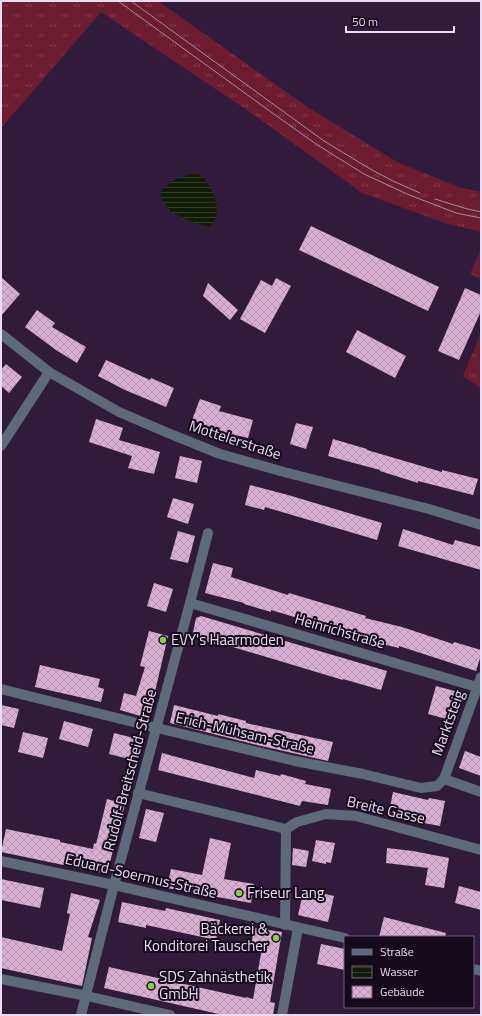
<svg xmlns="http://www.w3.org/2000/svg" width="482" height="1016" font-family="'Titillium Web',sans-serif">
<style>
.grass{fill:url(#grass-tufts)}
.water{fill:url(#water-rules)}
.building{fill:url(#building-cross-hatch)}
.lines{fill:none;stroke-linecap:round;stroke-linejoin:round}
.minor{stroke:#5c6a7a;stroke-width:10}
.tram{stroke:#9e8da8;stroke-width:1}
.poi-dot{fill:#8bce46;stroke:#140a19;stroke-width:1.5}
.labels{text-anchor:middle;stroke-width:4;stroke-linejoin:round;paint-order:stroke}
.street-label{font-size:15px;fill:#eadcf3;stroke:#140a19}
.poi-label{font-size:15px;fill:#eadcf3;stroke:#140a19;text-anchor:start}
</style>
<defs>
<pattern id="grass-tufts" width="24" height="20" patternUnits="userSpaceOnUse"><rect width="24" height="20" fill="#6c1c2e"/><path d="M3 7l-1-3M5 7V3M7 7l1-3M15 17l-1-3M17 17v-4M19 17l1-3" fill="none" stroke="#813c4d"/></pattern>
<pattern id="water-rules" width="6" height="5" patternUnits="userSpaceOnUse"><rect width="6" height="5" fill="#101c04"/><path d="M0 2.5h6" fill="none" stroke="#333c29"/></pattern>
<pattern id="building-cross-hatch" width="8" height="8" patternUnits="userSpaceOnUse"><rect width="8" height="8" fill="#d8afd2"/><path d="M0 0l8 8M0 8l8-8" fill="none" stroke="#b494b0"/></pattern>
</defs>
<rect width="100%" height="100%" fill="#311b3d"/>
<g class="grass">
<path d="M1,1H158L309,108L397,162L459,187L481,192V232L445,223L362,193L257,117L101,12L1,128Z"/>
<path d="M481,249V279L470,274Z"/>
<path d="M481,333V388L463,376Z"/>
</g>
<path class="water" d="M191,174C193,174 196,174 198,174C208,178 219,202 217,213C217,218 213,223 210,227L195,223L171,212L161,198V191L176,179Z"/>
<g class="building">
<path d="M311,226L439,287L428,311L299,250Z"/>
<path d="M1,277L20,294L1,316Z"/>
<path d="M276,278L291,286L265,333L240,319L261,280L272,286Z"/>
<path d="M208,283L238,310L230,320L203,296Z"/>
<path d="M465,288L481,295V311L459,360L438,351Z"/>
<path d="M37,310L55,323L52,327L86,347L77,363L56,350L25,327Z"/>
<path d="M357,330L406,356L395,378L346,352Z"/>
<path d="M106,360L150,380L151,378L174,388L166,407L125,390L98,376Z"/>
<path d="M6,364L22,377L9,393L1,386V370Z"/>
<path d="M200,399L221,406L219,411L253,420L248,438L227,433L192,420Z"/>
<path d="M96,419L123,428L119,440L160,452L154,474L128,468L132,456L89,442Z"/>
<path d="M296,423L313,427L306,449L290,444Z"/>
<path d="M333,439L367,449V450L442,472V470L478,479L473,495L418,481V483L380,471V470L328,456Z"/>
<path d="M180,456L202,461L197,483L175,478Z"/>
<path d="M250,485L288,495L382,523L377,540L265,507L264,510L245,505Z"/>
<path d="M173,498L194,504L188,524L167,517Z"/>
<path d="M403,529L453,545L455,540L481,547V570L398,546Z"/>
<path d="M178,531L195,536L188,563L170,559Z"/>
<path d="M213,563L233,568L231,577L288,595L289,593L366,616L365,618L402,627L453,644L454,642L481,650V655L476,671L399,646V648L370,641L371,640L271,610V612L244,604V603L205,593Z"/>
<path d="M154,583L173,589L166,612L147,606Z"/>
<path d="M201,616L387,671L381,690L343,679V680L223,644L222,646L192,637L196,618Z"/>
<path d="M149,631L168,636L150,713L144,717L120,710L124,693L136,696L145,667L140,666Z"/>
<path d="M40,665L100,679L98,687L104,689L101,702L35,687Z"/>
<path d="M436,686L462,693L454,721L428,714Z"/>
<path d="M1,705L19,709L14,728L1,725Z"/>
<path d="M174,705L218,716V714L246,721V723L333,742L328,761L257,745L170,723Z"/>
<path d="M64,721L93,729L88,747L59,739Z"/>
<path d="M23,732L48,738L43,758L18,752Z"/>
<path d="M114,733L142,740L137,761L109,754Z"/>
<path d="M465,751L481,757V776L459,768Z"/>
<path d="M162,753L254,778L256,770L280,776L281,774L306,781L305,784L331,789L328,805L302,801L300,806L158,770Z"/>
<path d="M393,792L428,800L429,798L445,801L440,826L424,823L425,815L390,807Z"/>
<path d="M107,799L125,804L108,870L102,873L1,852L6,829L60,840V842L93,849L94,843L96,844Z"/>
<path d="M146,809L164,813L156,842L139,838Z"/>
<path d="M210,838L231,843L224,879L254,884L251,903L167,888L171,869L202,875Z"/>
<path d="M316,840L335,843L331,863L326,862V864L312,861Z"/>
<path d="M293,848L309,851L306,867L292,865Z"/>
<path d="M387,848L413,851L449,858L444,888L425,885L428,868L386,863Z"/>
<path d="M1,879L44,888L40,908L1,900Z"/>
<path d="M459,886L481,892V910L455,903Z"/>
<path d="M304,889L334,896L328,922L298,915Z"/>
<path d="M71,893L100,900L88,937L92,938L82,986L1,968V937L62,951L70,914L67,913Z"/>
<path d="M122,902L165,911L166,908L220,920L216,940L146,925V928L118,922Z"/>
<path d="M384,917L446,933L445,937H379Z"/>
<path d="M254,928L282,932L270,1002L275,1003L273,1015H223L104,988L109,967L246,998V997L253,999L262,948L251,946Z"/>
<path d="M321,944L345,949V970L317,964Z"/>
</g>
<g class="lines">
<g class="minor">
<path d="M1,334L49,372L119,412L168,433L220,454L284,472L429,509L481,525"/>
<path d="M1,446L49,372"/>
<path d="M190,603L477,687L481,689"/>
<path d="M1,689L157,728L295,761L363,774L421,788L437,786L444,779L481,792"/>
<path d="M444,779L481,677"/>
<path d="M138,793L286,829L297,822L326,814L356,816L481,850"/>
<path d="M1,861L114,885L345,938"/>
<path d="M285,925L286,829"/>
<path d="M473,969L481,971"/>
<path d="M1,979L87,996L170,1015"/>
<path d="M81,1015L114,885L190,603L208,533"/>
<path d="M282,1015L298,928"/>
</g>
<g class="tram">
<path d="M118,1L271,112L316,144L364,174L407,194L456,213L481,218"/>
<path d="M131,1L324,141L372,170L393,181L420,193"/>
<path d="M435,199L464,208L481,212"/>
</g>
</g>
<g class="poi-dot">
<circle cx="163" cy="640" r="4"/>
<circle cx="239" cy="893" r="4"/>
<circle cx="276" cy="938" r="4"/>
<circle cx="151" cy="986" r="4"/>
</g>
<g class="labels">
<g class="street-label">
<text transform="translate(235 440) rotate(18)" y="5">Mottelerstraße</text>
<text transform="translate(340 631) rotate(16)" y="5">Heinrichstraße</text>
<text transform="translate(448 723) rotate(-70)" y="5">Marktsteig</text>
<text transform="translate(245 733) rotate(13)" y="5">Erich-Mühsam-Straße</text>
<text transform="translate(130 770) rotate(-75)" y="5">Rudolf-Breitscheid-Straße</text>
<text transform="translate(386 810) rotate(13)" y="5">Breite Gasse</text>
<text transform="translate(141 876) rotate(13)" y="5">Eduard-Soermus-Straße</text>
</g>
<g class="poi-label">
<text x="171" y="645">EVY's Haarmoden</text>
<text x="247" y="898">Friseur Lang</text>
<text x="268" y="934" text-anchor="end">Bäckerei &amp;<tspan x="268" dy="17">Konditorei Tauscher</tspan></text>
<text x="159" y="982">SDS Zahnästhetik<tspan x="159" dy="17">GmbH</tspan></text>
</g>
</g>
<rect width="482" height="1016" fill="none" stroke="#eadcf3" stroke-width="4"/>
<rect x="344" y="936" width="130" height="72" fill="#140a19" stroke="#6a5e70"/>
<rect x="352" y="949" width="20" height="6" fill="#5c6a7a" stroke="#6a5e70"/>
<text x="380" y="956" font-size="12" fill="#eadcf3">Straße</text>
<rect x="352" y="966" width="20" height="12" fill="url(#water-rules)" stroke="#6a5e70"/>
<text x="380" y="976" font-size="12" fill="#eadcf3">Wasser</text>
<rect x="352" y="986" width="20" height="12" fill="url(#building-cross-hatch)" stroke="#6a5e70"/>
<text x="380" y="996" font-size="12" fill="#eadcf3">Gebäude</text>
<path d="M346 26v6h108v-6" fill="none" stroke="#eadcf3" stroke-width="2"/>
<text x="352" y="26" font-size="12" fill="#eadcf3" stroke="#140a19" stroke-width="3" paint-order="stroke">50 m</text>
</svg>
